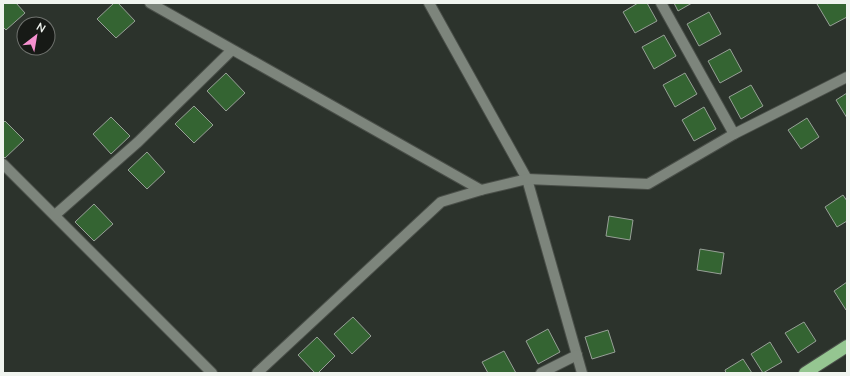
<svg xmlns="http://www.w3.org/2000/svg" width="850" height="376" font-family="Mulish,sans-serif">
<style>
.building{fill:#346432;stroke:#97a097}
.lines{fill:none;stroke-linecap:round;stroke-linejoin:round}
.minor-casing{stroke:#4a4f49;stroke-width:12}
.highway-casing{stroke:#4a4f49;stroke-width:14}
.minor{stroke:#7d857c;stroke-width:10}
.highway{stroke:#95c691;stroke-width:12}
</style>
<rect width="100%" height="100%" fill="#2c332c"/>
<g class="building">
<path d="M3,3H16L25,13L6,30L3,27Z"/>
<path d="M114,3H118L135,21L116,38L97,19Z"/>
<path d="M638,3H647L657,21L635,33L623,12Z"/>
<path d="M674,3H692L678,11Z"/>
<path d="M820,3H846L847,6V17L830,26L817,4Z"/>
<path d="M709,12L721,34L699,46L687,24Z"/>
<path d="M664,35L676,56L654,69L642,47Z"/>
<path d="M730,49L742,71L720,83L708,61Z"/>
<path d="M226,73L245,93L226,111L207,91Z"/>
<path d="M685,73L697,94L675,107L663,85Z"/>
<path d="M751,85L763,106L741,119L729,97Z"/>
<path d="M847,93V118L836,100Z"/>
<path d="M194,106L213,125L194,143L175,124Z"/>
<path d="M704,107L716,129L694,141L682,120Z"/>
<path d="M111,117L130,136L111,154L93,134Z"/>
<path d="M807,118L819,137L801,149L788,130Z"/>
<path d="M5,121L24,140L5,158L3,156V123Z"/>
<path d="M147,152L165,172L147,189L128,170Z"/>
<path d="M843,195L847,201V221L837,227L825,207Z"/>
<path d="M94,204L113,224L94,241L75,222Z"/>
<path d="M609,216L633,220L630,240L606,236Z"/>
<path d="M700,249L724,253L721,274L697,270Z"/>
<path d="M847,282V310H846L834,291Z"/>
<path d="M353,317L371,336L352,354L334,334Z"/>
<path d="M804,322L816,341L798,353L785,333Z"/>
<path d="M548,329L560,352L538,364L526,341Z"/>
<path d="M608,330L615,352L592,359L585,337Z"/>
<path d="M317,337L335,356L318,373H315L298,355Z"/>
<path d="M770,342L782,362L763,373L751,354Z"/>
<path d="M504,351L516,373H488L482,362Z"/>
<path d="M743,359L752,373H726L725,370Z"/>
</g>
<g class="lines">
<g class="minor-casing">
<g id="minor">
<path d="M150,3L481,190"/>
<path d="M429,3L527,179L582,373"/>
<path d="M661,3L734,134"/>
<path d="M3,164L212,373"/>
<path d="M55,215L138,142L232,50"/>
<path d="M257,373L441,202L481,190L527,179L648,184L734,134L847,77"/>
<path d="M541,373L577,355"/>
</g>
</g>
<g class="highway-casing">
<path id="highway" d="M805,373L847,346"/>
</g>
<use href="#minor" class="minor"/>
<use href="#highway" class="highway"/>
</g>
<rect width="850" height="376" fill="none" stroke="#f0f4ef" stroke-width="8"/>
<g transform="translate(36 36) rotate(31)"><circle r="19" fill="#171a16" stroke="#6e716d"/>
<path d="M0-3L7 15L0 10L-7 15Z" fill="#f690cf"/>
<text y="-6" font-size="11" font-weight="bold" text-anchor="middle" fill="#f0f4ef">N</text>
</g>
</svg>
